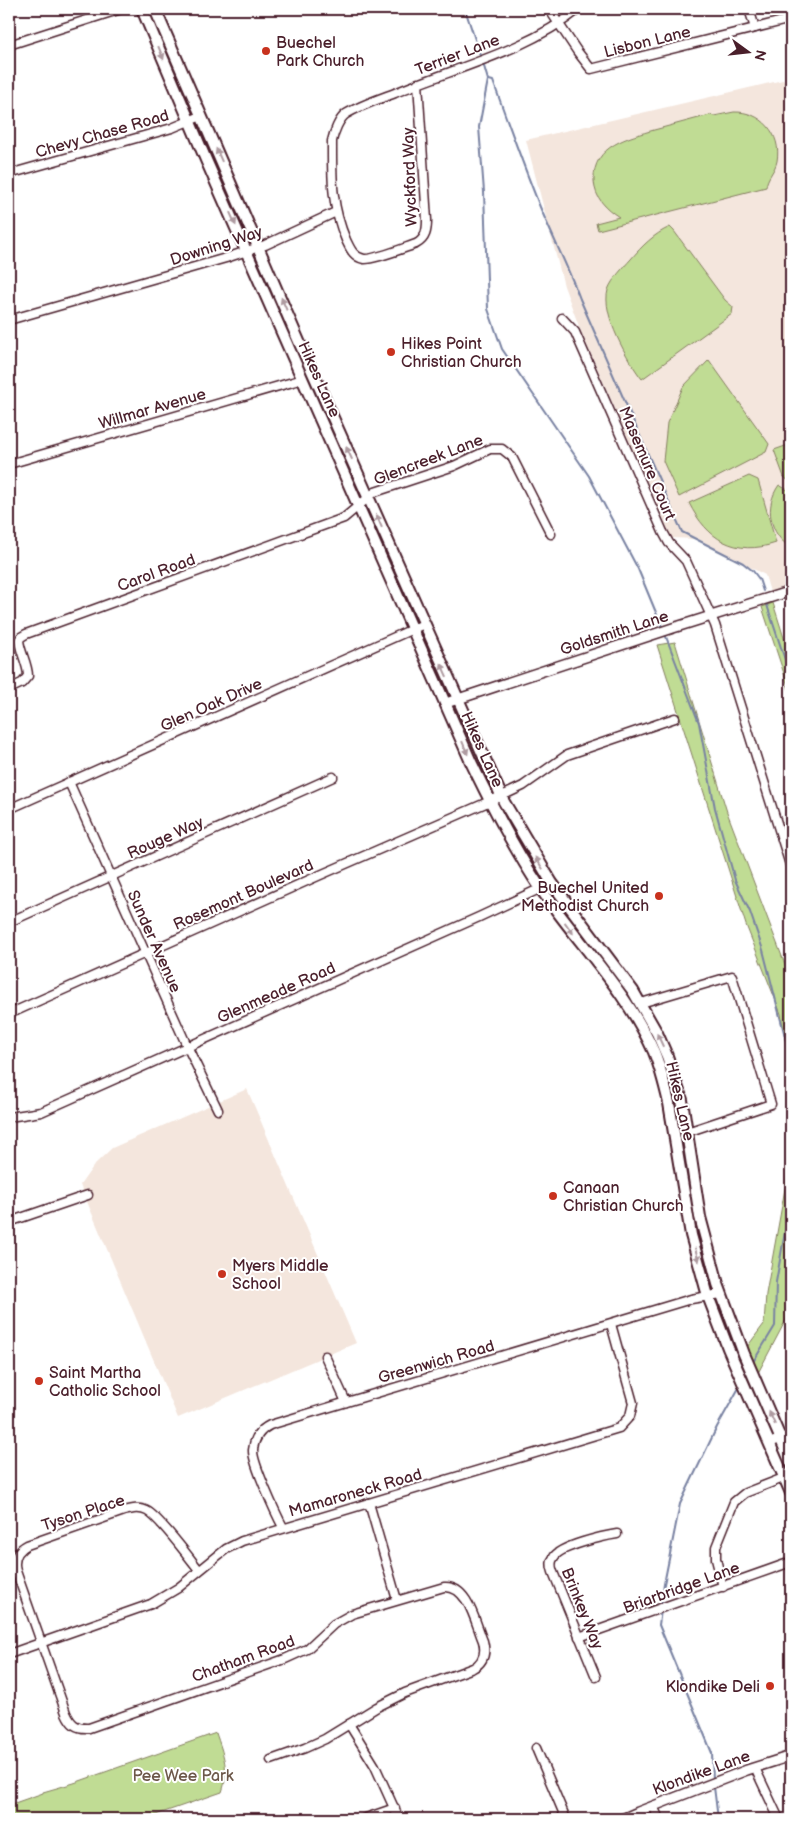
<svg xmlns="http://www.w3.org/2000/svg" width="800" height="1828" font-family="'Balsamiq Sans',sans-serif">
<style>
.built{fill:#f4e6dd}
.green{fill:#c0dc94;stroke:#857e60}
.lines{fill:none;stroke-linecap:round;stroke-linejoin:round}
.stream{stroke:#7982a2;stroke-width:2}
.minor-casing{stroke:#4a1f2b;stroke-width:11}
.tertiary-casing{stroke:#4a1f2b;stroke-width:12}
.secondary-casing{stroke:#4a1f2b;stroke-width:14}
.minor{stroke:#fff;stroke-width:8}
.tertiary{stroke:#fff;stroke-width:9}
.secondary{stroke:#fff;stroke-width:10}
.oneway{fill:#ae9aa0}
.poi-dot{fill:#c8321e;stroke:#fff;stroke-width:2}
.labels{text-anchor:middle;stroke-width:4;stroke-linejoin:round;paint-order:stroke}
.street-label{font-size:16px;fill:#4a1f2b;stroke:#fff}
.poi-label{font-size:16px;fill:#4a1f2b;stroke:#fff;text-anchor:start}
.park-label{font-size:16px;fill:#6d584a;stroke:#fff}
</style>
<rect width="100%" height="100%" fill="#fff"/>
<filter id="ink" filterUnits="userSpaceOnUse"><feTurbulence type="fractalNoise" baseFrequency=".02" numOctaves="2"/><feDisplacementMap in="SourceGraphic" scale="10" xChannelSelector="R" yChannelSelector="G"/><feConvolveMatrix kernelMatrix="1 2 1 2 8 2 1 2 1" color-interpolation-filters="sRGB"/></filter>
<g filter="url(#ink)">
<g class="built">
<path d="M791,78V584L770,592L765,575L696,539L672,538L580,329L564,286L526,140Z"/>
<path d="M247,1089L356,1343L178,1418L80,1185L95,1164L112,1148Z"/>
</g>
<g class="green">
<path d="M734,112C761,111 782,134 777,161C775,171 767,177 766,187L598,230L596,223L619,217C605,208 595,198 594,181C592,145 630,137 654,130C673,125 691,120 710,115L714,116Z"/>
<path d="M670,227L674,231L725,300L733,307L732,314L642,379C628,361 601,314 608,290C612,279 623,268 631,259C642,246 654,234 670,227Z"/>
<path d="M709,360L769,444L766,452L679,497L663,461L667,423L683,387Z"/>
<path d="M791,444V483L784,477L774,450Z"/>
<path d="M749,476L758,480L776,543C735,557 707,539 689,503Z"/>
<path d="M779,485L791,492V548C769,534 764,506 779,485Z"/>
<path d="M773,603L791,660V695L762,607Z"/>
<path d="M675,642L727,812L791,980V1076L781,1014L746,925L657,645Z"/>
<path d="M791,1125V1294L788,1316L758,1373L747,1347L764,1324L766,1294L786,1183Z"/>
<path d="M216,1733C223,1754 230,1770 222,1792L144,1819H59L58,1818L53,1819H9V1805L43,1793V1792L74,1783Z"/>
</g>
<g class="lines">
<g class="stream">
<path d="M465,9L481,58"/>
<path d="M483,63L488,80L479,127L484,192L488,309L502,349L589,476L638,569L662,627"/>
<path d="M489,80L493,81C508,123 523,165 540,207C553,238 568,267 580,299L682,532L743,563L753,571L759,579L763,591"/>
<path d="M767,605L791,678"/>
<path d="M665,634L699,723L715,808L735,880L750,912L763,950L791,1060"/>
<path d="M753,1362L775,1326L776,1282L791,1199"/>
<path d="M661,1605L664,1584L680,1504L717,1427L740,1386"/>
<path d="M661,1610L659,1625L712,1753L713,1780"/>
<path d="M714,1787L718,1819"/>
</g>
<g class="minor-casing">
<g id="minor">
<path d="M549,9L577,51L591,69L791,19"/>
<path d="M749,9L755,28"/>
<path d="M9,45L121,9"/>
<path d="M418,83L427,220C427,230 426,239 416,244C404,248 374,260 364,259C353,257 350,248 346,240C331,205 332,177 332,141C334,132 339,119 346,114C361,105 379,99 395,93C457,67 527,51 579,9"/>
<path d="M9,174L172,128L201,116"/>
<path d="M562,318L575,332L663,532L669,543L686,561L715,625L791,868"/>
<path d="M9,320L226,258L265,245L336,212"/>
<path d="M9,464L303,379"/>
<path d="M9,689L22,683L28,676C28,664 20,652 19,640L21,637L26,634L344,518L375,492L454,466L490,449H502L512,457L551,534"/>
<path d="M69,782L187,1046L218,1110"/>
<path d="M9,809L424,624"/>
<path d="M9,922L333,777"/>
<path d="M641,1003L732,976L771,1104L687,1132"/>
<path d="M9,1014L318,876L504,795L523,786L567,755L675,718"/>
<path d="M9,1117L41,1112L50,1108L479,917L552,883"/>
<path d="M9,1222L88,1195"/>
<path d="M325,1356L346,1402"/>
<path d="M770,1443L791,1434"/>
<path d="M369,1503L397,1600"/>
<path d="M283,1527C276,1514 252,1462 253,1450C254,1438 260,1430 270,1425L691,1299L721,1294"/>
<path d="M199,1570C188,1556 160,1518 147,1511C140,1507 132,1509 124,1511L27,1545C16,1551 13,1560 16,1571L66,1713C71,1724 76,1729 89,1728L285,1659L307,1649L334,1624L352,1614L444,1587C468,1585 475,1622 483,1641C486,1652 484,1662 473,1668L405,1693L377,1707L325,1739L305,1748L271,1760"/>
<path d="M723,1587L716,1559V1547L734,1502L745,1493L791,1475"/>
<path d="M579,1637L791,1562"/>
<path d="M9,1654L151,1604L178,1588L226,1549L242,1541L619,1428L630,1416L633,1403L611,1324"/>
<path d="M596,1677L553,1572C551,1567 550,1562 554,1557C560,1546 604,1536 617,1534"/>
<path d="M349,1724L375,1766L399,1819"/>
<path d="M536,1748L566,1819"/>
<path d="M755,1768L779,1819"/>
<path d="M653,1806L659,1819"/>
<path d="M363,1819L395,1808"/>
</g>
</g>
<g class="tertiary-casing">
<g id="tertiary">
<path d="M446,703L673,628L791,591"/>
<path d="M622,1819L638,1812L747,1770L791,1756"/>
</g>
</g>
<g class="secondary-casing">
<g id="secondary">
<path d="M142,9L206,160L471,762C492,806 514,849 541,889C578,943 627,991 654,1052C661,1069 665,1086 669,1103L691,1235L708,1296L728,1348L791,1493"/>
<path d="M155,9L301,346L504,802L552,883L633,991L657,1033L667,1056L682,1100L700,1217L718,1284L744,1354L791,1463"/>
</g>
</g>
<use href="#minor" class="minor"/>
<use href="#tertiary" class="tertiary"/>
<use href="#secondary" class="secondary"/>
</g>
<defs><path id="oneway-solid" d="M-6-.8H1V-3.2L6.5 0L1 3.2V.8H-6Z" transform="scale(1.25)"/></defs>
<g class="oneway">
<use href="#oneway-solid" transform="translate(161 53) rotate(68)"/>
<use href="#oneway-solid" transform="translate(219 155) rotate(-114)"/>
<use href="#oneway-solid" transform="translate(233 219) rotate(66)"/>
<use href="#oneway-solid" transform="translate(284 304) rotate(-113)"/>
<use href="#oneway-solid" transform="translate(349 453) rotate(-115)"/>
<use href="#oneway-solid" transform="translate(379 521) rotate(-113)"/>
<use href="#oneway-solid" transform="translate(444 670) rotate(-114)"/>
<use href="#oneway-solid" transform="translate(465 748) rotate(67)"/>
<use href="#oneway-solid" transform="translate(539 863) rotate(-123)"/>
<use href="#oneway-solid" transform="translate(569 928) rotate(54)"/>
<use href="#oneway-solid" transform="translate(660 1040) rotate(-115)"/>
<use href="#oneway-solid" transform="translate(697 1255) rotate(74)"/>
<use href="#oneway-solid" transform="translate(772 1418) rotate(-114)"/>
</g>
</g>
<g class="poi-dot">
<circle cx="266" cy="51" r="5"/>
<circle cx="391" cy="352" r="5"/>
<circle cx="659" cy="896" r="5"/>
<circle cx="553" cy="1196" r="5"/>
<circle cx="222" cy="1274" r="5"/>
<circle cx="39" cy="1381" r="5"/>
<circle cx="770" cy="1686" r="5"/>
</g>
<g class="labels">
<g class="street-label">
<text transform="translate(647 41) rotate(-14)" y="6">Lisbon Lane</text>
<text transform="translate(457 54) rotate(-21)" y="6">Terrier Lane</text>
<text transform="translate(102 133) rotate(-16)" y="6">Chevy Chase Road</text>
<text transform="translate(409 177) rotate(-92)" y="6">Wyckford Way</text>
<text transform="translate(216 245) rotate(-18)" y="6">Downing Way</text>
<text transform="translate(320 379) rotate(66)" y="6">Hikes Lane</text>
<text transform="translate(152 408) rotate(-16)" y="6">Willmar Avenue</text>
<text transform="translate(428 459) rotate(-21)" y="6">Glencreek Lane</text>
<text transform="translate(648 463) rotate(67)" y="6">Masemure Court</text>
<text transform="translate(156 572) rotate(-20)" y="6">Carol Road</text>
<text transform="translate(614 632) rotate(-18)" y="6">Goldsmith Lane</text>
<text transform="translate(211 704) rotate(-24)" y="6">Glen Oak Drive</text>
<text transform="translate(483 749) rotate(66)" y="6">Hikes Lane</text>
<text transform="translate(165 837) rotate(-24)" y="6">Rouge Way</text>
<text transform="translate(243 894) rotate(-24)" y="6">Rosemont Boulevard</text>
<text transform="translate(155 941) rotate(66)" y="6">Sunder Avenue</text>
<text transform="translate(276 992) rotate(-24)" y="6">Glenmeade Road</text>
<text transform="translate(681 1101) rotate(77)" y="6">Hikes Lane</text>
<text transform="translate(436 1361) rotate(-16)" y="6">Greenwich Road</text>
<text transform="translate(355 1492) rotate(-16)" y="6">Mamaroneck Road</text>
<text transform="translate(83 1512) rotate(-18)" y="6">Tyson Place</text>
<text transform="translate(681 1587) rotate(-20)" y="6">Briarbridge Lane</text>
<text transform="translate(583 1608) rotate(68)" y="6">Brinkey Way</text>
<text transform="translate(243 1658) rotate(-20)" y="6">Chatham Road</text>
<text transform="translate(701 1772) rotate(-20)" y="6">Klondike Lane</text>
</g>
<g class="poi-label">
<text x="276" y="48">Buechel<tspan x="276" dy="18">Park Church</tspan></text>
<text x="401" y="349">Hikes Point<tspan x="401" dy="18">Christian Church</tspan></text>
<text x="649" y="893" text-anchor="end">Buechel United<tspan x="649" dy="18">Methodist Church</tspan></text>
<text x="563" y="1193">Canaan<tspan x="563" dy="18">Christian Church</tspan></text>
<text x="232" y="1271">Myers Middle<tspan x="232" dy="18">School</tspan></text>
<text x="49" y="1378">Saint Martha<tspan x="49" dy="18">Catholic School</tspan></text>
<text x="760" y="1692" text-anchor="end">Klondike Deli</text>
</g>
<g class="park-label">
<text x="183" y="1781">Pee Wee Park</text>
</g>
</g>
<rect width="800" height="1828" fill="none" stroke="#fff" stroke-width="30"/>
<rect x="15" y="15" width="770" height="1798" fill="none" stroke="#4a1f2b" stroke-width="2" filter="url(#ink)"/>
<g transform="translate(748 52) rotate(105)" stroke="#ffffff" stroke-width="4" paint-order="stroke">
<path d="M0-4L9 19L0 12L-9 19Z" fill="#4a1f2b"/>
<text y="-8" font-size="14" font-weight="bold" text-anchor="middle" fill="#4a1f2b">N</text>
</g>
</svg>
